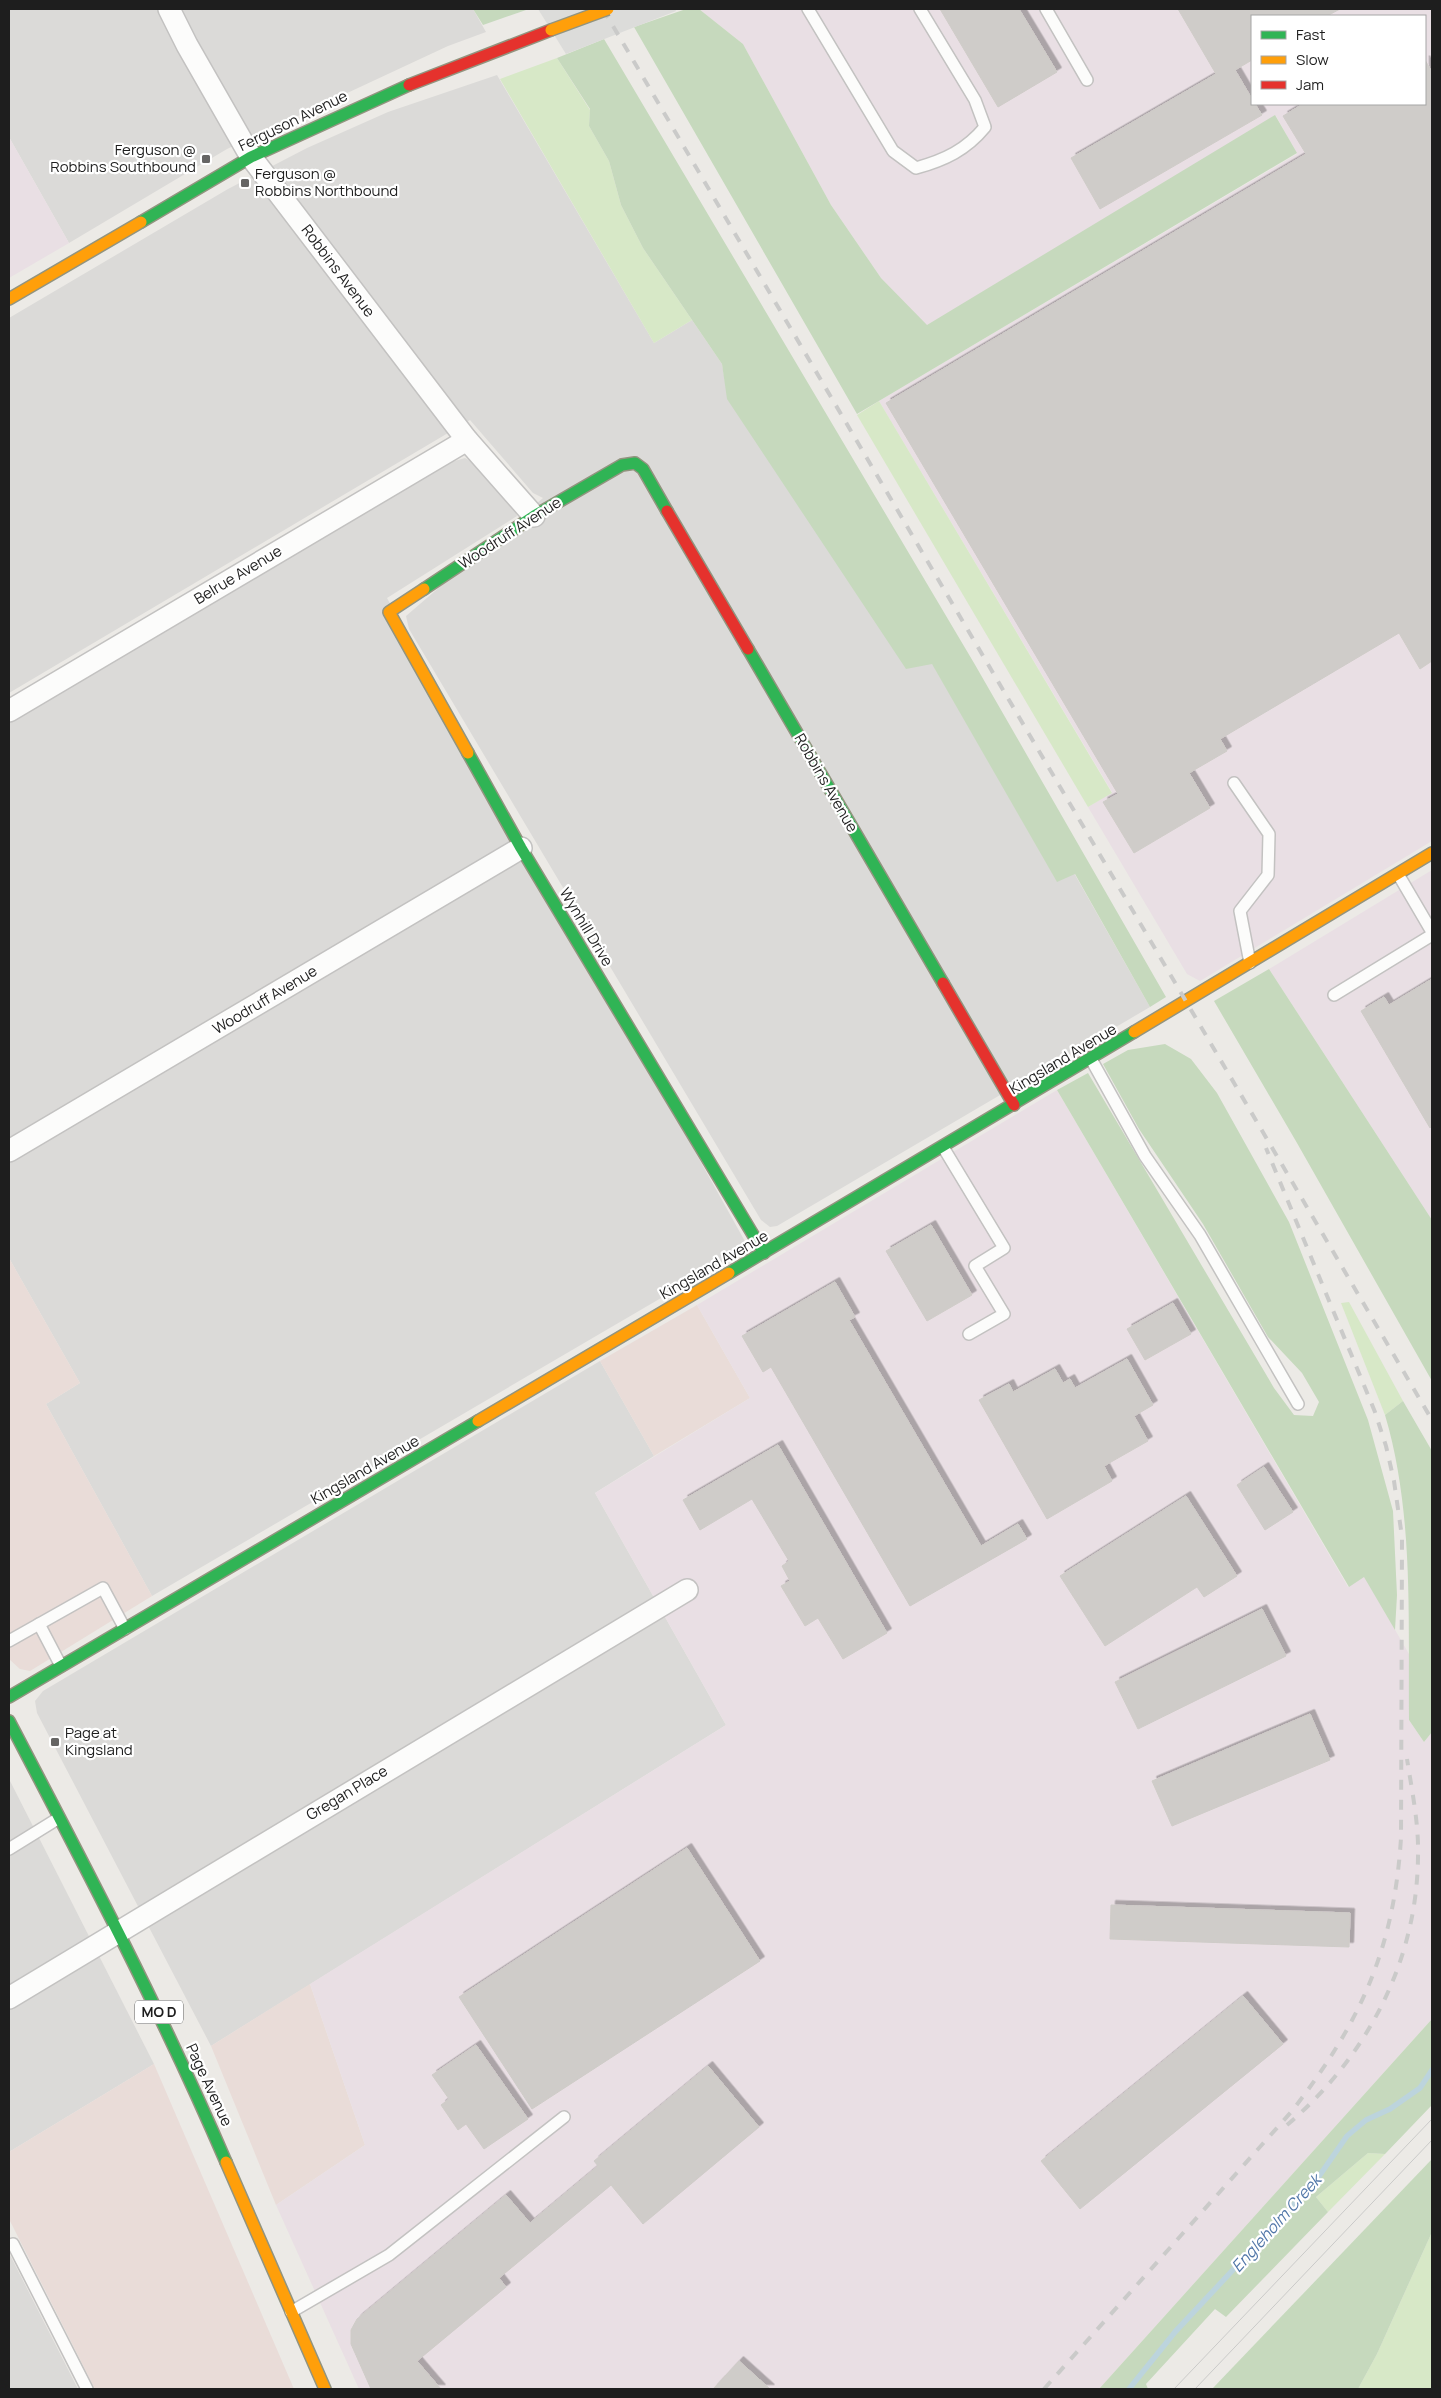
<svg xmlns="http://www.w3.org/2000/svg" width="1441" height="2398" font-family="Manrope,sans-serif">
<style>
.residential{fill:#dbdad8}
.commercial{fill:#e9dcd8}
.industrial{fill:#e9dfe4;fill-rule:evenodd}
.grass{fill:#d7e8c7}
.forest{fill:#c6d9bd}
.pier{fill:#dcdcda}
.lines{fill:none;stroke-linecap:round;stroke-linejoin:round}
.stream{stroke:#bcd4dd;stroke-width:5.5}
.building{fill:#cfccc9;stroke:#cfccc8;filter:url(#shadow)}
.lane-casing{stroke:#c3c2c1;stroke-width:14}
.street-casing{stroke:#c3c2c1;stroke-width:24}
.fast-casing{stroke:#92947f;stroke-width:14}
.slow-casing{stroke:#92947f;stroke-width:14}
.jam-casing{stroke:#92947f;stroke-width:14}
.lane{stroke:#fcfcfb;stroke-width:11}
.street{stroke:#fcfcfb;stroke-width:21}
.fast{stroke:#30b455;stroke-width:11}
.slow{stroke:#ff9f0a;stroke-width:11}
.jam{stroke:#e5322d;stroke-width:11}
.tram{stroke:#cacac9;stroke-width:1}
.rail{stroke:#cacac9;stroke-width:4;stroke-dasharray:10 10;stroke-linecap:butt}
.slow-bridge-casing{stroke:#92947f;stroke-width:14;stroke-linecap:butt}
.slow-bridge{stroke:#ff9f0a;stroke-width:11}
.poi-dot{fill:#666564;stroke:#fff;stroke-width:2}
.labels{text-anchor:middle;stroke-width:4.5;stroke-linejoin:round;paint-order:stroke}
.shield{fill:#fff;stroke:#626262;stroke-width:1}
.shield-label{font-size:14px;font-weight:bold;fill:#1e1e1e}
.street-label{font-size:15px;fill:#1e1e1e;stroke:#fff}
.poi-label{font-size:15px;fill:#1e1e1e;stroke:#fff;text-anchor:start}
.water-label{font-size:16px;font-style:italic;fill:#5076a8;stroke:#fff}
</style>
<defs>
<filter id="shadow"><feDropShadow dx="4.5" dy="-4.5" stdDeviation="0" flood-color="#0004"/></filter>
</defs>
<rect width="100%" height="100%" fill="#eceae6"/>
<g class="residential">
<path d="M9,9H473L486,32L448,46L227,149L69,243L9,137Z"/>
<path d="M497,75L654,343L692,320L722,364L728,399L932,663L1057,881L1074,873L1150,1007L777,1226L770,1227L761,1220L409,629L406,616L543,498L533,493L470,420L9,693V318L228,189L307,148L388,112Z"/>
<path d="M465,458L476,464L515,507L517,516L387,598L747,1245L738,1253L152,1596L46,1404L80,1383L9,1258V722L451,462Z"/>
<path d="M600,1361L654,1456L595,1493L726,1725L211,2046L37,1713L35,1701L43,1691Z"/>
<path d="M9,1779L154,2064L9,2152Z"/>
<path d="M9,2253L78,2389H9Z"/>
</g>
<g class="commercial">
<path d="M9,1258L80,1383L46,1404L152,1596L30,1671L20,1669L9,1659Z"/>
<path d="M697,1305L750,1398L654,1456L600,1361Z"/>
<path d="M310,1984L365,2145L276,2205L211,2046Z"/>
<path d="M154,2064L294,2389H95L9,2219V2152Z"/>
</g>
<g class="industrial">
<path d="M699,9H1432V841L1200,981L1187,974L1088,807L1112,792L879,401L1297,154L1276,116L927,326L881,278L831,205L743,44ZM1252,16H1425V104H1252Z"/>
<path d="M9,137L69,243L9,278Z"/>
<path d="M1432,870V1220L1269,969Z"/>
<path d="M1057,1090L1348,1587L1364,1576L1409,1654V1720L1424,1742L1432,1732V2019L1099,2389H359L276,2205L365,2145L310,1984L726,1725L595,1493L750,1398L697,1305Z"/>
</g>
<g class="grass">
<path d="M557,58L590,110L589,126L609,161L621,205L643,248L692,320L654,343L500,79Z"/>
<path d="M879,401L1112,793L1088,807L857,415Z"/>
<path d="M1349,1302L1403,1401L1385,1415L1341,1303Z"/>
<path d="M1368,2153L1385,2154L1328,2212L1316,2197Z"/>
<path d="M1432,2232V2389H1358L1377,2354Z"/>
</g>
<g class="forest">
<path d="M473,9H529L483,25Z"/>
<path d="M686,9H699L743,44L831,205L881,278L927,325L1275,115L1297,153L857,414L634,27Z"/>
<path d="M604,39L974,663L1166,997L1150,1007L1075,874L1057,882L932,664L906,669L727,399L722,364L643,248L621,205L609,161L589,126L590,109L557,58Z"/>
<path d="M1269,969L1432,1220V1381L1297,1143L1214,1001Z"/>
<path d="M1165,1044L1191,1059L1217,1093L1289,1222L1368,1420L1393,1511L1397,1595L1395,1630L1364,1577L1349,1587L1057,1090L1088,1073L1274,1388L1294,1415L1313,1416L1319,1402L1302,1373L1268,1337L1203,1224L1139,1129L1103,1064L1128,1050Z"/>
<path d="M1403,1401L1432,1451V1732L1424,1742L1409,1720C1408,1618 1414,1513 1385,1415Z"/>
<path d="M1432,2019V2105L1385,2154L1368,2153L1316,2197L1328,2212L1226,2317L1215,2309L1146,2384L1148,2389H1099Z"/>
<path d="M1432,2159V2232L1377,2354L1358,2389H1212Z"/>
</g>
<path class="pier" d="M538,9H675L676,11L566,54Z"/>
<g class="lines">
<path class="stream" d="M1129,2389L1175,2332L1315,2182L1347,2136L1366,2120L1390,2109L1420,2088L1432,2070"/>
</g>
<g class="building">
<path d="M940,9H1019L1057,72L998,107Z"/>
<path d="M1178,9H1340L1327,16H1252V60L1235,70L1252,99V104H1255L1262,115L1100,209L1071,158L1216,74Z"/>
<path d="M1425,60L1432,72V661L1420,669L1399,633L1220,739L1227,751L1189,773L1210,808L1134,853L1103,802L1118,794L886,403L1306,154L1283,116L1303,104H1425Z"/>
<path d="M1432,979V1126L1430,1128L1361,1011L1384,997L1389,1005Z"/>
<path d="M931,1225L972,1295L927,1321L886,1251Z"/>
<path d="M835,1282L855,1317L849,1320L981,1546L1018,1524L1027,1539L910,1606L771,1367L763,1372L742,1336Z"/>
<path d="M1173,1303L1191,1334L1145,1360L1127,1329Z"/>
<path d="M1127,1359L1153,1405L1134,1416L1148,1441L1104,1466L1112,1481L1047,1519L979,1400L1009,1384L1013,1392L1055,1369L1063,1383L1070,1379L1075,1388Z"/>
<path d="M778,1445L887,1633L843,1659L818,1618L805,1626L781,1586L790,1581L782,1566L789,1561L752,1499L700,1530L683,1500Z"/>
<path d="M1264,1467L1293,1512L1265,1530L1237,1485Z"/>
<path d="M1186,1496L1237,1576L1204,1597L1197,1587L1105,1646L1060,1576Z"/>
<path d="M1262,1609L1286,1656L1138,1729L1115,1682Z"/>
<path d="M1310,1714L1330,1760L1172,1826L1152,1781Z"/>
<path d="M687,1848L760,1961L532,2109L459,1997Z"/>
<path d="M1111,1905L1350,1913L1349,1947L1110,1939Z"/>
<path d="M1243,1996L1283,2044L1080,2209L1041,2161Z"/>
<path d="M476,2045L528,2119L484,2149L466,2124L458,2130L441,2105L449,2099L432,2075Z"/>
<path d="M708,2066L759,2127L643,2224L611,2185L499,2278L506,2287L417,2361L441,2389H371L351,2344V2330L357,2319L506,2195L530,2223L598,2166L594,2161Z"/>
<path d="M739,2361L770,2389H713Z"/>
</g>
<g class="lines">
<g class="lane-casing">
<g id="lane">
<path d="M808,9L893,151L916,168C945,160 966,150 985,127L975,100L920,9"/>
<path d="M1046,9L1087,80"/>
<path d="M1234,783L1269,834L1268,875L1240,911L1250,963"/>
<path d="M1398,874L1432,932"/>
<path d="M1334,995L1432,935"/>
<path d="M1091,1059L1145,1156L1200,1235L1298,1404"/>
<path d="M943,1147L1004,1248L975,1266L1004,1314L969,1334"/>
<path d="M39,1624L61,1666"/>
<path d="M9,1641L103,1588L125,1629"/>
<path d="M9,1849L59,1818"/>
<path d="M13,2244L87,2389"/>
<path d="M291,2312L389,2255L564,2117"/>
</g>
</g>
<g class="street-casing">
<g id="street">
<path d="M169,9L187,45L251,157L467,440L534,516"/>
<path d="M9,711L467,440"/>
<path d="M9,1151L521,848"/>
<path d="M9,1998L687,1590"/>
</g>
</g>
<g class="fast-casing">
<g id="fast">
<path d="M141,222L251,157L409,85"/>
<path d="M424,589L534,516L622,465L635,463L643,469L667,511"/>
<path d="M748,649L943,983"/>
<path d="M468,753L521,848L764,1253"/>
<path d="M729,1273L1134,1032"/>
<path d="M9,1697L478,1421"/>
<path d="M9,1721C85,1866 161,2011 226,2162"/>
</g>
</g>
<g class="slow-casing">
<g id="slow">
<path d="M9,299L141,222"/>
<path d="M424,589L389,612L468,753"/>
<path d="M1134,1032L1432,853"/>
<path d="M478,1421L729,1273"/>
<path d="M226,2162L325,2389"/>
</g>
</g>
<g class="jam-casing">
<g id="jam">
<path d="M409,85L551,30"/>
<path d="M667,511L748,649"/>
<path d="M943,983L1014,1105"/>
</g>
</g>
<use href="#lane" class="lane"/>
<use href="#street" class="street"/>
<use href="#fast" class="fast"/>
<use href="#slow" class="slow"/>
<use href="#jam" class="jam"/>
<g class="tram">
<path d="M1174,2389L1432,2119"/>
<path d="M1195,2389L1432,2140"/>
</g>
<g class="rail">
<path d="M603,9L1432,1420"/>
<path d="M1287,2125C1366,2058 1417,1962 1418,1857C1419,1824 1412,1791 1407,1759"/>
<path d="M1044,2389L1292,2111C1360,2023 1394,1950 1401,1838L1402,1537L1394,1481L1386,1446L1375,1412L1266,1148"/>
</g>
<g class="slow-bridge-casing">
<path id="slow-bridge" d="M551,30L608,9"/>
</g>
<use href="#slow-bridge" class="slow-bridge"/>
</g>
<g class="poi-dot">
<rect x="201" y="154" width="10" height="10" rx="2.5"/>
<rect x="240" y="178" width="10" height="10" rx="2.5"/>
<rect x="50" y="1737" width="10" height="10" rx="2.5"/>
</g>
<g class="labels">
<rect class="shield" x="135" y="2000.5" width="48" height="23" rx="4"/>
<g class="shield-label">
<text x="159" y="2017">MO D</text>
</g>
<g class="street-label">
<text transform="translate(293 121) rotate(-26)" y="5">Ferguson Avenue</text>
<text transform="translate(338 271) rotate(53)" y="5">Robbins Avenue</text>
<text transform="translate(510 533) rotate(-33)" y="5">Woodruff Avenue</text>
<text transform="translate(238 575) rotate(-31)" y="5">Belrue Avenue</text>
<text transform="translate(826 783) rotate(60)" y="5">Robbins Avenue</text>
<text transform="translate(586 927) rotate(59)" y="5">Wynhill Drive</text>
<text transform="translate(265 1000) rotate(-31)" y="5">Woodruff Avenue</text>
<text transform="translate(1063 1059) rotate(-31)" y="5">Kingsland Avenue</text>
<text transform="translate(714 1265) rotate(-30)" y="5">Kingsland Avenue</text>
<text transform="translate(365 1470) rotate(-30)" y="5">Kingsland Avenue</text>
<text transform="translate(347 1793) rotate(-31)" y="5">Gregan Place</text>
<text transform="translate(209 2085) rotate(65)" y="5">Page Avenue</text>
</g>
<g class="poi-label">
<text x="196" y="155" text-anchor="end">Ferguson @<tspan x="196" dy="17">Robbins Southbound</tspan></text>
<text x="255" y="179">Ferguson @<tspan x="255" dy="17">Robbins Northbound</tspan></text>
<text x="65" y="1738">Page at<tspan x="65" dy="17">Kingsland</tspan></text>
</g>
<g class="water-label">
<text transform="translate(1276 2223) rotate(-48)" y="6">Engleholm Creek</text>
</g>
</g>
<rect width="1441" height="2398" fill="none" stroke="#1e1e1e" stroke-width="20"/>
<rect x="1251" y="15" width="175" height="90" fill="#ffffff" stroke="#a5a5a5"/>
<rect x="1261" y="31" width="25" height="8" fill="#30b455" stroke="#a5a5a5"/>
<text x="1296" y="40" font-size="15" fill="#1e1e1e">Fast</text>
<rect x="1261" y="56" width="25" height="8" fill="#ff9f0a" stroke="#a5a5a5"/>
<text x="1296" y="65" font-size="15" fill="#1e1e1e">Slow</text>
<rect x="1261" y="81" width="25" height="8" fill="#e5322d" stroke="#a5a5a5"/>
<text x="1296" y="90" font-size="15" fill="#1e1e1e">Jam</text>
</svg>
